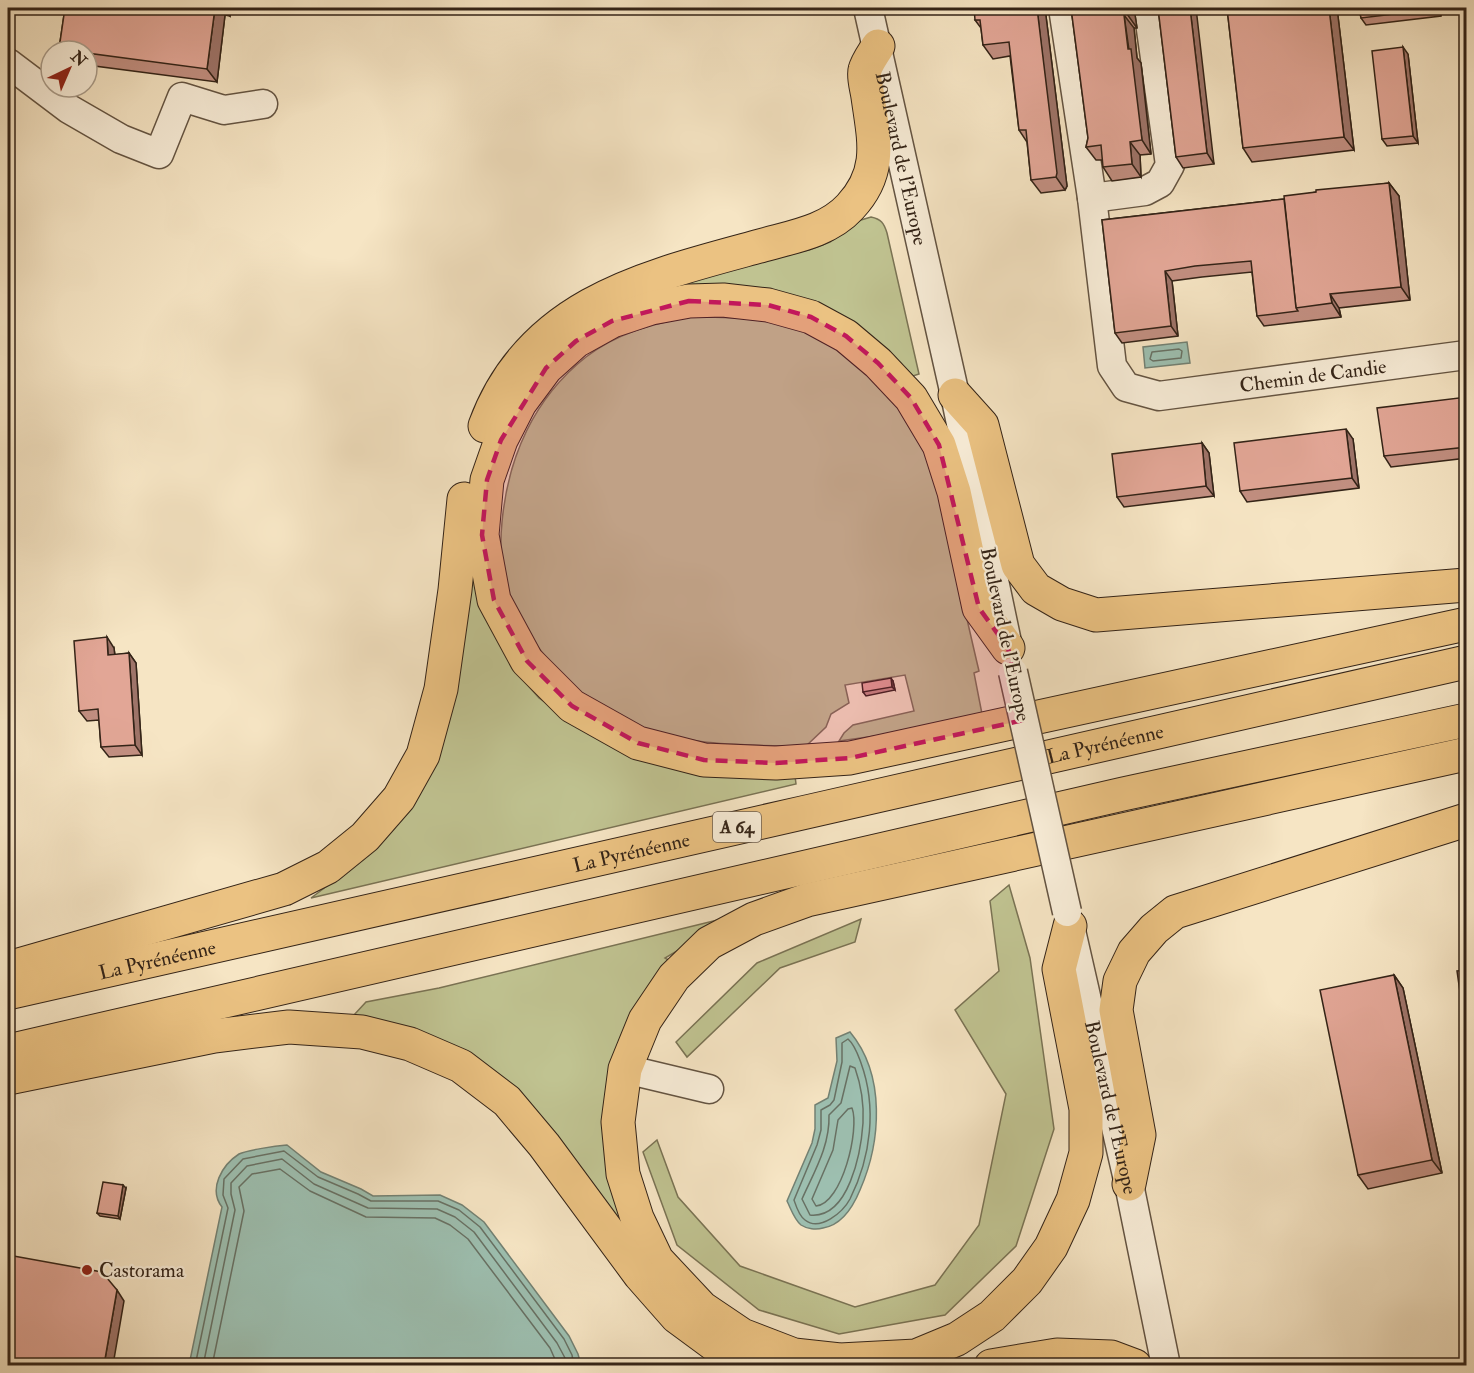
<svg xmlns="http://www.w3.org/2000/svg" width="1474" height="1373" font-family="'IM FELL Double Pica',serif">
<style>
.green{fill:#c0c391;stroke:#7a7354;stroke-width:1.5}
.water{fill:#9dbfb0;stroke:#738173;stroke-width:1.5}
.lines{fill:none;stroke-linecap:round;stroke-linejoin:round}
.shore{stroke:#687164;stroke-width:1.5}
.minor-casing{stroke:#645442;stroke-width:31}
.highway-casing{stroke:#332317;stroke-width:35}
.minor{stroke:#f9eed9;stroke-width:28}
.highway{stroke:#ebc282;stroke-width:33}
.minor-bridge-casing{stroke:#645442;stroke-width:31;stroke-linecap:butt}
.minor-bridge{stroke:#f9eed9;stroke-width:28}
.wall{fill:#c28f81;stroke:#332317;stroke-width:1.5}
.shaded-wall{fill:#9e7469;stroke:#332317;stroke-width:1.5}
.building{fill:#e2a696;stroke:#332317;stroke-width:1.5}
.marked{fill:#c2185b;fill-opacity:0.2;stroke:#c2185b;stroke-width:4.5;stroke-dasharray:12 8;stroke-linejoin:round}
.poi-dot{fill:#8f2418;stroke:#f9eed9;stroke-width:2}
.labels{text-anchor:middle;stroke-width:4.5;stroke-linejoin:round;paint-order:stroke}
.shield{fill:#f9eed9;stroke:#6e6051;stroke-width:1.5}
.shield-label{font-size:18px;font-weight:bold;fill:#332317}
.street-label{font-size:20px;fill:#332317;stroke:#f9eed9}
.poi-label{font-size:20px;fill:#332317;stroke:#f9eed9;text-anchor:start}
</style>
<rect width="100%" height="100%" fill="#f6e5c4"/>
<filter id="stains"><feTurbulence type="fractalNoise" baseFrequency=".00333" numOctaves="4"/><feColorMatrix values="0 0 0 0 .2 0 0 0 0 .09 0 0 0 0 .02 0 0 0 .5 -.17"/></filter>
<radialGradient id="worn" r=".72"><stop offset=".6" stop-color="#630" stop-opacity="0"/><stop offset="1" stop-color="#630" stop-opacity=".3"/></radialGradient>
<g class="green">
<path d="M871,217C881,219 884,223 887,233L919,374L913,376L894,359L664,287L780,255L809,250L830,242L861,220Z"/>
<path d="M687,317C727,317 770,317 808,333C862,356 914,417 934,471C941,490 944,513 948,533C958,579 968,625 979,671L974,673L983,719L948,726L839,741L844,733L853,725L914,711L905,675L845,685L849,703L831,714L826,727L806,746C744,745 677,748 619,717C566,689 522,639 505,581C500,561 500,542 502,522C508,457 534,398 586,357C617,333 650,325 687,317Z"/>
<path d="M472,568L518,674L539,698L566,717L795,776L796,784L311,898L331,883L390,829Z"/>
<path d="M1009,885L1030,958L1054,1129L1016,1246L945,1315L839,1334L759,1310L677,1245L643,1152L657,1140L678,1197L740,1266L855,1307L935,1285L979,1225L1006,1094L955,1010L999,971L990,901Z"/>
<path d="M738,915L665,958L675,964L622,1056L648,1260L548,1125L353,1016L366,1002L439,988Z"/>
<path d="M861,919L855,942L780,968L687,1057L676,1042L757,963Z"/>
</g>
<g class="water">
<path d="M1187,342L1190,363L1145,368L1143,347Z"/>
<path d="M850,1032C886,1075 881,1142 860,1190C853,1207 842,1225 823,1228C816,1230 807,1229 801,1225C794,1219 791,1209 787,1201L812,1143L815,1129V1105L828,1098L837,1061L836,1038Z"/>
<path d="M287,1145L321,1172L361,1189L373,1196L440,1195L462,1205L484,1222L569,1336L578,1354L581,1365H189L222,1207C208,1189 222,1165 239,1154C247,1150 276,1146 287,1145Z"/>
</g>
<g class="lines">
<g class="shore">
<path d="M1179,349L1182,351L1181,358L1153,361L1150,359L1152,352Z"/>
<path d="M848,1039C855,1045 858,1055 861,1063C877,1107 871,1157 850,1199C843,1212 820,1232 805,1220C799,1216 796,1206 794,1200L817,1145L821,1130V1110L830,1105L834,1100L842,1062V1043Z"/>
<path d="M850,1066L855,1068C861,1085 864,1105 863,1123C861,1152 849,1219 810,1215L802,1199C814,1172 830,1146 829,1115L841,1103Z"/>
<path d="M852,1108C860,1129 842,1204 816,1206L812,1199L833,1150L838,1120L848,1109Z"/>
<path d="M195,1366L228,1208L223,1195L224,1179L243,1159L284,1151L318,1177L358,1194L371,1201H438L459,1210L480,1227L564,1339L572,1355L574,1366"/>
<path d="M203,1366L235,1210L231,1194V1183L247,1166L282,1159L314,1184L368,1208L437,1209L455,1217L474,1232L557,1343L565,1358L567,1366"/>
<path d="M212,1366L244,1211L239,1187L252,1174L280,1169L310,1191L366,1217L435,1218L450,1225L468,1239L550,1348L558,1366"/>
</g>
<g class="minor-casing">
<g id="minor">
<path id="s1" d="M868,8L955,395L1008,647"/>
<path id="s2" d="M1063,8L1092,198L1112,366L1126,387L1159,396L1466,355"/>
<path d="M8,63L69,109L121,139L159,154L182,97L224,110L263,104"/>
<path d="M1092,198L1145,191L1160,183L1170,165L1148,8"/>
<path id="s3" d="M1069,922L1129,1184L1166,1366"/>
<path d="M625,1069L709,1089"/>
</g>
</g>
<g class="highway-casing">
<g id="highway">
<path d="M955,395L982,425L1018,565L1036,589L1062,604L1096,615L1466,585"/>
<path d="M485,426C530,303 646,277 760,246C791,237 827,232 850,207C883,172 874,140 868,97C867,89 863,77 865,70C867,62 874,53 878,46"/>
<path d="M1008,648L979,608L954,492L939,445L911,398L878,363L846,336L811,317L768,305L723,300L689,301L651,308L612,321L576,341L546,368L520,403L501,440L487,480L482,535L494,600L527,661L572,706L638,743L704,760L776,763L850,758L1466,624"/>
<path d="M1070,926L1059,969L1086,1109V1153L1073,1200L1051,1247L1027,1281L992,1316L957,1339L916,1356L840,1360L794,1355L742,1335L702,1308L657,1260L637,1218L623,1174L618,1122L625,1069L645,1020L674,977L709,943L754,919L807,900L1466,754"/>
<path d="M8,968L284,889L328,867L365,837L399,798L423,755L441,689L455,590L464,499"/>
<path id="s4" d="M8,993C494,885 980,771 1466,662"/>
<path d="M8,1051L1123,794L1466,720"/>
<path d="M8,1078L214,1036L289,1027L362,1032L410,1044L461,1066L507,1101L544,1145L640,1275L677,1317L715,1345L753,1366"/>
<path d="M1129,1184L1139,1135L1116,1010L1120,981L1134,952L1154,929L1175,912L1466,820"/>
<path d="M991,1366L1057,1355L1111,1357L1135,1366"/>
</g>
</g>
<use href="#minor" class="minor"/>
<use href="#highway" class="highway"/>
<g class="minor-bridge-casing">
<path id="minor-bridge" d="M1013,672L1067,912"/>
</g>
<use href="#minor-bridge" class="minor-bridge"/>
</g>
<g class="wall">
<path d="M65,8H231L230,16L225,15L217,82L87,65V51H60L59,49Z"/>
<path d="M1045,8L1067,186L1065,190L1041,193L1031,180L1027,142L1019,130L1010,56L993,59L983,45L981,28L975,20Z"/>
<path d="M1071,8H1134L1137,28H1134L1137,58L1141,63L1151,154L1140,155L1141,177L1112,181L1103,167L1102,160H1096L1086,147L1088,138Z"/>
<path d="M1158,8L1214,164L1183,168L1176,157Z"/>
<path d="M1227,8H1337L1354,150L1252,162L1243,148Z"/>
<path d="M1359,8H1440L1441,16L1366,25L1361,18Z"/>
<path d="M1408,54L1418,143L1387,146L1382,139Z"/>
<path d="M1389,183L1399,196L1410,300L1339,308L1341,317L1264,326L1257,316L1252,272L1202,277L1172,281L1178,336L1122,343L1115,333L1102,220L1284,199L1316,192Z"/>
<path d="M1467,397V458L1391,467L1384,456Z"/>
<path d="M1353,439L1359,488L1247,502L1240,491Z"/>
<path d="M1202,443L1209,453L1214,496L1124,507L1117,497Z"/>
<path d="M114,648L115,655L129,653L136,663L142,755L109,757L101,747L99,720L87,721L79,711Z"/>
<path d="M893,681L895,690L866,696L863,692Z"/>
<path d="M1467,970V994L1463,995L1460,992Z"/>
<path d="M1394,975L1403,988L1442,1173L1368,1189L1358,1175Z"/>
<path d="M126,1188L120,1219L100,1216L97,1213Z"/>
</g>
<g class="shaded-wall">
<path d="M215,8H220L225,15L217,82L207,69Z"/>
<path d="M224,8H231L230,16Z"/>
<path d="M1037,8H1045L1067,186L1065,190L1056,177Z"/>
<path d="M1126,8H1134L1137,28L1127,14Z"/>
<path d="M1190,8H1196L1214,164L1207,153Z"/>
<path d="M1329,8H1337L1354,150L1344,137Z"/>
<path d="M1436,8H1440L1441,16L1436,9Z"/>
<path d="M1124,15L1134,28L1137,58L1141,63L1151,154L1142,140Z"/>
<path d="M1403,47L1408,54L1418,143L1413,136Z"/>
<path d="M1130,142L1140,155L1141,177L1132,164Z"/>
<path d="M1389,183L1399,196L1410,300L1401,287Z"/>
<path d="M1165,271L1172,281L1178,336L1171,326Z"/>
<path d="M1330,294L1339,308L1341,317L1332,303Z"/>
<path d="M1346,429L1353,439L1359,488L1352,478Z"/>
<path d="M1202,443L1209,453L1214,496L1206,486Z"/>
<path d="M107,637L114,648L116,666L108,655Z"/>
<path d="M129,653L136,663L142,755L135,745Z"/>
<path d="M891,678L893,681L895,690L892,687Z"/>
<path d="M1394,975L1403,988L1442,1173L1432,1160Z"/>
<path d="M123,1185L126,1188L120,1219L118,1216Z"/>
<path d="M117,1290L124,1301L113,1365H104Z"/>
</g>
<g class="building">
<path d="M65,8H215L207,69L87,53V51H71L59,49Z"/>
<path d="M974,8H1037L1057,173L1056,177L1031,180L1026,130H1019L1009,42L983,45L980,20H975Z"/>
<path d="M1071,8H1126L1127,14L1124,15L1128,49H1131L1142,140L1130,142L1132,164L1103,167L1101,145L1086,147L1088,138Z"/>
<path d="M1158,8H1190L1207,153L1176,157Z"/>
<path d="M1227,8H1329L1344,137L1243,148Z"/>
<path d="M1359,8H1436V9L1361,18Z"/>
<path d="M1403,47L1413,136L1382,139L1372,51Z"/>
<path d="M1389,183L1401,287L1330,294L1332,303L1296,308L1284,196L1316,192V190Z"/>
<path d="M1284,199L1296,308L1298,311L1257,316L1251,261L1195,266L1165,271L1171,326L1115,333L1102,220Z"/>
<path d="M1467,397V447L1384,456L1377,408Z"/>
<path d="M1346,429L1352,478L1240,491L1234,443Z"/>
<path d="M1202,443L1206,486L1117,497L1112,454Z"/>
<path d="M107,637L108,655L129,653L135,745L101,747L98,709L79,711L74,641Z"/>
<path d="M891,678L892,687L863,692L862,683Z"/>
<path d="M1467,970V990L1460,992L1457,971Z"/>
<path d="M1394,975L1432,1160L1358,1175L1320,990Z"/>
<path d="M103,1182L123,1185L118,1216L97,1213Z"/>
<path d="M8,1255L102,1272L117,1290L104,1365H8Z"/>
</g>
<path class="marked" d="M689,301L768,305L811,317L846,336L878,363L911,398L939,445L979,608L1008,648L1024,720L850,758L776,763L704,760L638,743L572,706L527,661L494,600L482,535L487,480L501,440L546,368L576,341L612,321Z"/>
<circle class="poi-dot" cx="87" cy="1270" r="6"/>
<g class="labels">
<rect class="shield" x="713" y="812" width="48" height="30" rx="4.5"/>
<g class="shield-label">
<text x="737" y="833">A 64</text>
</g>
<g class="street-label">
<text dy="7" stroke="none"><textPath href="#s1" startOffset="154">Boulevard de l'Europe</textPath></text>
<text dy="7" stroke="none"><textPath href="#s2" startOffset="576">Chemin de Candie</textPath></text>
<text transform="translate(1006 634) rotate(78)" y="7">Boulevard de l'Europe</text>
<text dy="7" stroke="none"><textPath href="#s4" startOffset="1125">La Pyrénéenne</textPath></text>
<text dy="7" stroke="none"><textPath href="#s4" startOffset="639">La Pyrénéenne</textPath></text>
<text dy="7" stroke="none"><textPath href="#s4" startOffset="153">La Pyrénéenne</textPath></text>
<text dy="7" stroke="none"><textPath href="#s3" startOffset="190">Boulevard de l'Europe</textPath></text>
</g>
<g class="poi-label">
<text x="99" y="1277">Castorama</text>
</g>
</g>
<rect width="1474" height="1373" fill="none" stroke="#f6e5c4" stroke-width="30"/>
<rect x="9" y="9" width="1456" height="1355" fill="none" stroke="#332317" stroke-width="3"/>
<rect x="15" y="15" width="1444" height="1343" fill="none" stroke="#332317" stroke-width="1.5"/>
<g transform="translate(69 69) rotate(44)"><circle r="28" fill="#f9eed9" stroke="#aa9d8b" stroke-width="1.5"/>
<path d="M0-4.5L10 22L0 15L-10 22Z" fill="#8f2418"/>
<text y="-9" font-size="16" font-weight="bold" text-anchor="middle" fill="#332317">N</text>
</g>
<rect width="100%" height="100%" filter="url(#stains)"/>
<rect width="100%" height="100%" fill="url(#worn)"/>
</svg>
